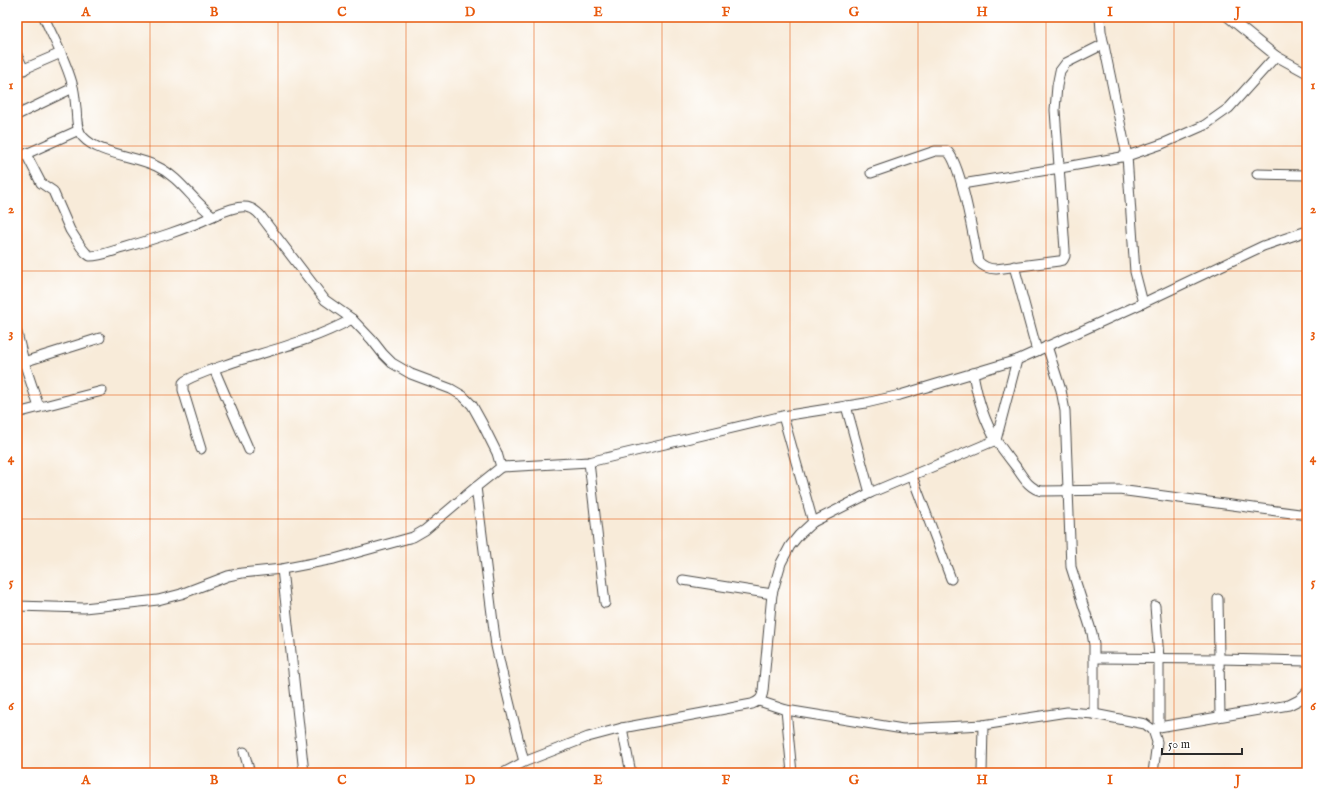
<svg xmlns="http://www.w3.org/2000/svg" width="1324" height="790" font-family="'IM FELL English',serif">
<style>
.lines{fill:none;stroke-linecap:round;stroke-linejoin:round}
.minor-casing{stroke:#4a4845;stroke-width:11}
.minor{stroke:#fff;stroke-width:9}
.grid{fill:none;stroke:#e8590c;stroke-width:1;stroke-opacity:0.55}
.neatline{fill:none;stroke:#e8590c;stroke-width:1.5}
.grid-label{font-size:13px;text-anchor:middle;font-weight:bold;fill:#e8590c}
</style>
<rect width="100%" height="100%" fill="#fff"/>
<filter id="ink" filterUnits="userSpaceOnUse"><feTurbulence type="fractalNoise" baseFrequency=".025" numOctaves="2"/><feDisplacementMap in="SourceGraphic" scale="8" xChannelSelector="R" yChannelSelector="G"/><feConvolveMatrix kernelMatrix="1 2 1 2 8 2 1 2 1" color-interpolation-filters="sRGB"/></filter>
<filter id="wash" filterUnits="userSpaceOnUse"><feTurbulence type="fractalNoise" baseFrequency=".012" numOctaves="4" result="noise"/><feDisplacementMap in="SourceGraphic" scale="16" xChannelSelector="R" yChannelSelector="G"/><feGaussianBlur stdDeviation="0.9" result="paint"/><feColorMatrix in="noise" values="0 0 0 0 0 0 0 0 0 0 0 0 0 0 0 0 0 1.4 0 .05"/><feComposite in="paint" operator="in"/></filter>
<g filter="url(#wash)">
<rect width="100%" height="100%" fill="#f8ebd9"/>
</g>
<g filter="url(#ink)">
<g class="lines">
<g class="minor-casing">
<g id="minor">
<path d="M1100,17L1101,31L1127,156L1135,272L1143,303"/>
<path d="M1228,17L1276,56L1307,73"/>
<path d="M17,55L24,70"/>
<path d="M17,72L61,53"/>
<path d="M17,115L73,88"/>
<path d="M26,154L41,183L53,191L70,230L81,247L86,253L90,256C101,256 112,251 123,248C154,239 184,230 213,216"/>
<path d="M17,158L79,130"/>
<path d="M871,173L935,151H947C961,162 974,240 978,261C983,267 988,269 996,269L1059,261L1063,260L1065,256V250L1055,110L1057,86L1060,71L1066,63L1104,44"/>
<path d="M1257,174L1307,175"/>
<path d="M962,184L1060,168L1127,156L1162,144L1205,125L1229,108L1276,56"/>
<path d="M1014,266L1037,351"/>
<path d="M17,333L24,362L39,407"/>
<path d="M1047,346L1061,390L1065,411L1071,567L1092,633L1094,645V714"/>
<path d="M17,364L100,338"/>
<path d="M214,369L249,450"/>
<path d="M973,373C977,396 983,419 996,440C1002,449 1009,458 1016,467C1023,477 1029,489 1042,491L1119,490L1307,515"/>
<path d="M846,406L870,493"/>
<path d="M17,413L102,391"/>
<path d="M783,416L813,522"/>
<path d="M201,449L183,390V383L185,381C201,372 220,367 237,361C276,349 316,339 352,319"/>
<path d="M589,462L605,603"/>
<path d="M501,467L589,462L783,416L866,403L900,395L1017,360"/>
<path d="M912,476L951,579"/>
<path d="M476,487L496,646L504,681L524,762"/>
<path d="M282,569L304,773"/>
<path d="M683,580L772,594"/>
<path d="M1218,599L1220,716"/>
<path d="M17,606L84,608L158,600L181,594L228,576L242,573L282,569L334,559L413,537L425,530L476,487L501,467L497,453L482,423L472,405L463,396L451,389L411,374L392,363L383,354L372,340L352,319L325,300L260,215C257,212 254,209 250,208C241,204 222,212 213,216C192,200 180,177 156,166C136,156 98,154 83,137C76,130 77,118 76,108C75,101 75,94 73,87C67,62 54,40 44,17"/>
<path d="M1155,606L1159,658V727"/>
<path d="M1094,658L1219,659L1307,661"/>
<path d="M759,701L786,710L903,729L983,725L1067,712L1094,714L1145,724L1153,730L1157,742L1153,773"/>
<path d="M786,710L792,773"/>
<path d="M622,728L631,773"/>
<path d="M1153,730L1159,727L1289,705L1299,700L1307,692"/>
<path d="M244,752L250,773"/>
<path d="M503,773L524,762L588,737L622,728L752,704C759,701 762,699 763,691L772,594L781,563L790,546L799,535L813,522L870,493L996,440L1017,360L1143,303L1263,246L1307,231"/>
<path d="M982,773L983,725"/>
</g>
</g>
<use href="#minor" class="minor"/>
</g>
</g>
<path class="grid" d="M150,17V773M278,17V773M406,17V773M534,17V773M662,17V773M790,17V773M918,17V773M1046,17V773M1174,17V773M17,146H1307M17,271H1307M17,395H1307M17,519H1307M17,644H1307"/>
<rect width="1324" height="790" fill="none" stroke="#fff" stroke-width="44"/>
<path d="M1162 748v6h80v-6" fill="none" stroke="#2b2b2b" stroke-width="2"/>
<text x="1168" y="748" font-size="12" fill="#2b2b2b" stroke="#ffffff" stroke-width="3" paint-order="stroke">50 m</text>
<rect x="22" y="22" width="1280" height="746" class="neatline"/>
<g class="grid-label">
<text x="86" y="16">A</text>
<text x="214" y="16">B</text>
<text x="342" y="16">C</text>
<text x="470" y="16">D</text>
<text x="598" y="16">E</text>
<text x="726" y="16">F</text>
<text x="854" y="16">G</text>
<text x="982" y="16">H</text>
<text x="1110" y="16">I</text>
<text x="1238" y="16">J</text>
<text x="11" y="89">1</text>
<text x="1313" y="89">1</text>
<text x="11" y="213">2</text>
<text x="1313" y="213">2</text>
<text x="11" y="337">3</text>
<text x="1313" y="337">3</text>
<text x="11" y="462">4</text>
<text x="1313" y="462">4</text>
<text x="11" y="586">5</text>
<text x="1313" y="586">5</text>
<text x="11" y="710">6</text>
<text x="1313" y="710">6</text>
<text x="86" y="784">A</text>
<text x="214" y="784">B</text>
<text x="342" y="784">C</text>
<text x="470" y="784">D</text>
<text x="598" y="784">E</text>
<text x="726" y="784">F</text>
<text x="854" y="784">G</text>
<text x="982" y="784">H</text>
<text x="1110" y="784">I</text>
<text x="1238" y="784">J</text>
</g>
</svg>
